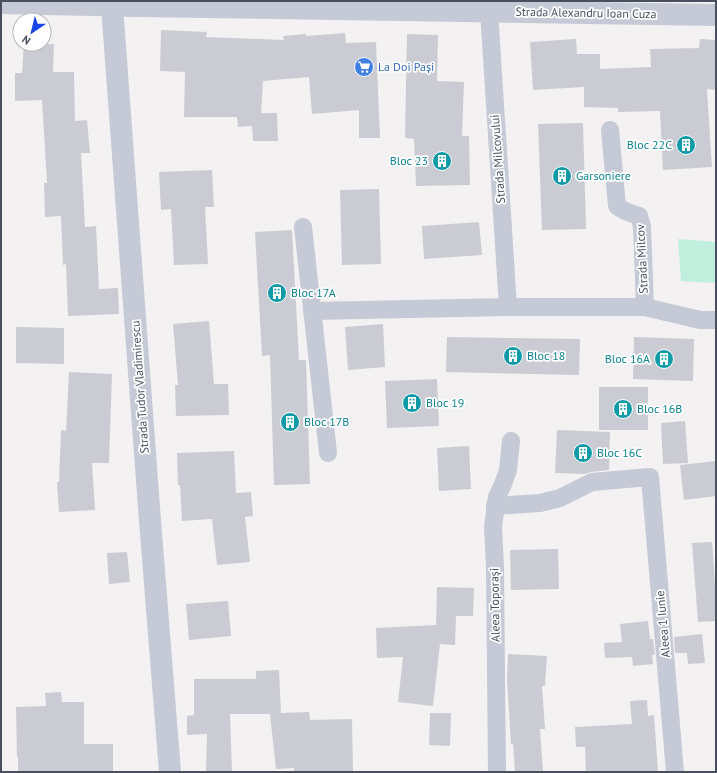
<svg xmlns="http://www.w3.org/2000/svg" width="717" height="773" font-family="'PT Sans',sans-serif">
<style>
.green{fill:#c0f0dd}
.building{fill:#cbccd3}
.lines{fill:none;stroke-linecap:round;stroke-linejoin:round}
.minor{stroke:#c5cad6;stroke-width:18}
.tertiary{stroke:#c5cad6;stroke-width:22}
.labels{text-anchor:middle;stroke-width:3.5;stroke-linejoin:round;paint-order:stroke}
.street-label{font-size:12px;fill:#48505f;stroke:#fff}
.shop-label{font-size:12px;fill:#366cbe;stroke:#fff;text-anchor:start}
.culture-label{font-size:12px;fill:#0d838f;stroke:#fff;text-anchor:start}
</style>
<rect width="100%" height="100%" fill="#f3f1f1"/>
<path class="green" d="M678,239L716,242V283L681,281Z"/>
<g class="building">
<path d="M161,30L207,32L206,37L284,40L283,36L306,34V36L345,33L346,43L376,42L380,138H359V110L312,114L309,77L263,81L261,113H277L278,141H253L252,126L238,127L237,117H184L185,72L160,71Z"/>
<path d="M407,34L438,35L437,81L464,82L462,136H469L470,185L416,186L414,139L405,138Z"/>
<path d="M576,39L577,54H600V69L651,67L650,49L699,48L700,39L716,40V90L707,89L712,167L663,170L660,111L618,112V108L584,107V87L533,90L530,42Z"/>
<path d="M24,44H54L53,72H74L75,121L87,120L90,153H81L85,227L96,226L99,289L118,288L119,314L68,316L66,264L63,265L61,216L45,217L44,183H47L42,100L15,101V73H22Z"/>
<path d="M583,123L586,229L542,230L538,124Z"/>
<path d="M212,170L214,207H205L208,264L174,265L171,209L161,210L159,172Z"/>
<path d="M379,189L381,264L342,265L340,190Z"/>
<path d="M479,222L482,255L424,259L422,226Z"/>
<path d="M292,230L299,360H306L310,484L274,485L270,355L262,356L255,232Z"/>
<path d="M209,321L214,384H228L229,415L176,416L175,385H178L173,324Z"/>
<path d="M383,324L385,367L348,370L345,327Z"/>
<path d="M16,327L64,328V364L16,363Z"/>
<path d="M447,337L580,339L579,375L446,372Z"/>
<path d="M634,337L694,339L693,381L633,379Z"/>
<path d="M69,372L112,374L109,463H92L95,510L59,512L57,482H59L61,430L66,431Z"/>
<path d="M437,379L439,426L387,428L385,381Z"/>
<rect x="599" y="387" width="49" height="43"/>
<path d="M685,421L688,463L663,464L661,423Z"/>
<path d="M557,430L610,432L609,470L591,472L584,474L555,473Z"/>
<path d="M469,446L471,489L439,491L437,448Z"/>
<path d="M234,451L236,493L251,492L253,516L245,517L250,562L217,565L212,519L182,521L180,485H178L177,453Z"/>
<path d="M716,461V496L684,500L680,465Z"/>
<path d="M712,542L716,598V621L698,622L692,543Z"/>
<path d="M558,549L559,589L511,590L510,550Z"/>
<path d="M127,552L130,582L109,584L107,553Z"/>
<path d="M437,587L474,588L473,616H456L455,645L440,644L433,706L398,702L403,657L377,658L376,628L436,625Z"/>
<path d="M228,601L231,636L189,640L186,604Z"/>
<path d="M648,621L650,639H653L655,655H652L653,664L633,666L632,657L605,658L604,643L622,642L620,624Z"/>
<path d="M702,634L705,663L688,664L687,653H675L674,637Z"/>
<path d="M508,654L547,656L545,686H542L545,729H540L543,772H515L513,744H511L507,680Z"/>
<path d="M279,670L281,713L309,712L310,720L352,719L353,772H294V768L276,769L270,714H230L232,772H206L207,734L187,735V716L194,715V679H256V671Z"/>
<path d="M61,692L62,702H84V744H113V772H18V757H17L16,707L46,706L45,693Z"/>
<path d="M647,700L648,716L654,715L658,772H586L585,747H576L575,727L632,724L630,701Z"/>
<path d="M430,713H451L450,746L429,745Z"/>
</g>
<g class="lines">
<g class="minor">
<path d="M610,130L617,206C624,212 631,213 639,216L642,226L645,307"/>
<path d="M303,227L328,453"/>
<path d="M508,307H645L700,320H716"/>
<path d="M312,311L508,307L489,11"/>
<path d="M495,506L540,503L560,498L592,482L650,477L675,772"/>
<path d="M497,772L495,568L493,527L497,497L503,484L508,470L511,441"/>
</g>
<g class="tertiary">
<path d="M1,3L137,6L716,15"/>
<path d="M112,6L150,521L170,772"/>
</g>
</g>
<defs>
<g id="supermarket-disc" transform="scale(1)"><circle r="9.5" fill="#3f7fe0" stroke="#fff"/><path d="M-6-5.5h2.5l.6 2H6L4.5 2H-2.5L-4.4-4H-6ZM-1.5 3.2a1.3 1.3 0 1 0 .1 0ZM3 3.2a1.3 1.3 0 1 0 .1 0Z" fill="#fff"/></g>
<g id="building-disc" transform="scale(1)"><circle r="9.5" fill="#0f9aa8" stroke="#fff"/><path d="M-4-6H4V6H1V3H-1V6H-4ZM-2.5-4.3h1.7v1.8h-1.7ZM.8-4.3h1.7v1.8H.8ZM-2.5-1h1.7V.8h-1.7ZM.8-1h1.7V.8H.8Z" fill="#fff"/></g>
</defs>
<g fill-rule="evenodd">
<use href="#supermarket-disc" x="364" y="67"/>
<use href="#building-disc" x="686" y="145"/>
<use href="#building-disc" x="442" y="161"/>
<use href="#building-disc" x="562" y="176"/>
<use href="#building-disc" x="277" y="293"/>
<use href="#building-disc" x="513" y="356"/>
<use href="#building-disc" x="664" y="359"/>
<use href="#building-disc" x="412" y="403"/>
<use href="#building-disc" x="623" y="409"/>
<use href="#building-disc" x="290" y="422"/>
<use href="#building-disc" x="583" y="453"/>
</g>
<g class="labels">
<g class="street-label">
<text transform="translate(586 13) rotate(1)" y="4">Strada Alexandru Ioan Cuza</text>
<text transform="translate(498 159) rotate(-94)" y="4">Strada Milcovului</text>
<text transform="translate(642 259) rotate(-93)" y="4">Strada Milcov</text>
<text transform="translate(140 387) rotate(-94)" y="4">Strada Tudor Vladimirescu</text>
<text transform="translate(495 605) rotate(-91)" y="4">Aleea Toporași</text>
<text transform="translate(663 624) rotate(-95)" y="4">Aleea 1 Iunie</text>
</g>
<g class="shop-label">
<text x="378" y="71">La Doi Pași</text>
</g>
<g class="culture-label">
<text x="672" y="149" text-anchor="end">Bloc 22C</text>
<text x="428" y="165" text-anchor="end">Bloc 23</text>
<text x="576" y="180">Garsoniere</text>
<text x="291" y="297">Bloc 17A</text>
<text x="527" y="360">Bloc 18</text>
<text x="650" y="363" text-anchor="end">Bloc 16A</text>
<text x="426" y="407">Bloc 19</text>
<text x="637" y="413">Bloc 16B</text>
<text x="304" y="426">Bloc 17B</text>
<text x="597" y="457">Bloc 16C</text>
</g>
</g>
<rect width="717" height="773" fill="none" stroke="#48505f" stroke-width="4"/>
<g transform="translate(32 32) rotate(215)"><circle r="19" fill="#ffffff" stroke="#b6b9bf"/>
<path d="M0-3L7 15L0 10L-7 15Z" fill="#1846e7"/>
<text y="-6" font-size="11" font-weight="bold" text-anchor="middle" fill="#48505f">N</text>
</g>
</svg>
